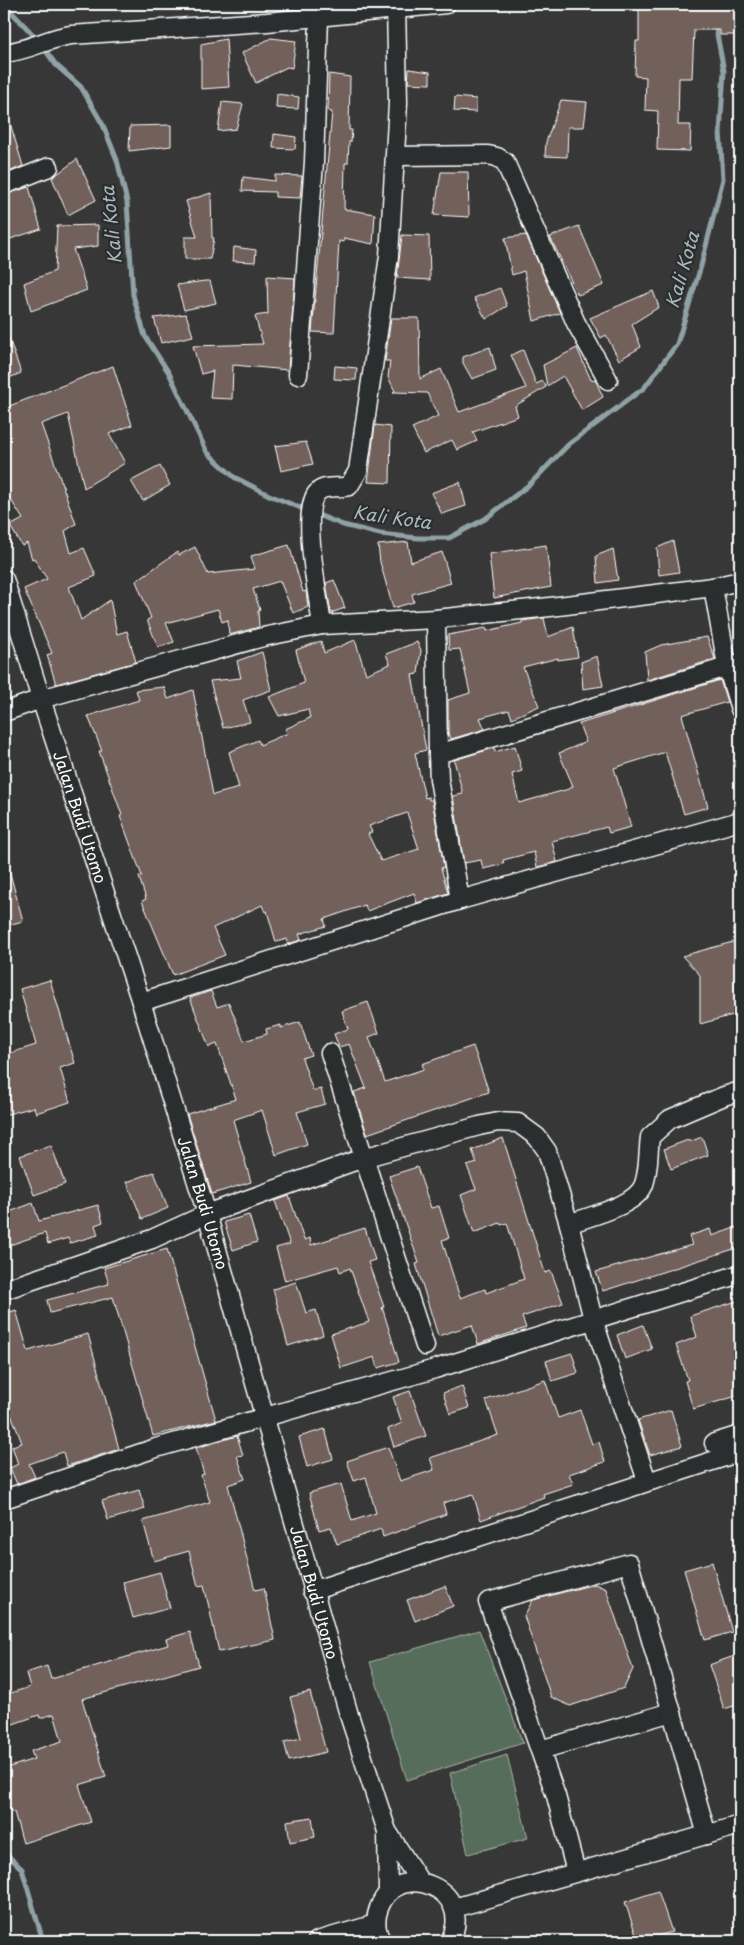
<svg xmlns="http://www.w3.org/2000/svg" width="744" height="1945" font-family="'Playpen Sans',sans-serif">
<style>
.green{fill:#556d5a;stroke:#aab6ac}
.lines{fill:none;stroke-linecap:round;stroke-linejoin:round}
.stream{stroke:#91a2a6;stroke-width:5}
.building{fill:#72605a;stroke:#fff;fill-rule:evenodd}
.minor-casing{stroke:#fff;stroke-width:21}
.minor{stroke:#2a2d2e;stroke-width:18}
.labels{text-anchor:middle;stroke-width:4.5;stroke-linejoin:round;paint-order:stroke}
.street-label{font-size:16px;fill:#fff;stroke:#2a2d2e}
.water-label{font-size:18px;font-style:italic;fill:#acb9bc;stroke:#2a2d2e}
</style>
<rect width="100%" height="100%" fill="#383737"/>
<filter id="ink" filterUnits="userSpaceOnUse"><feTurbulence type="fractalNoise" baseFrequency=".02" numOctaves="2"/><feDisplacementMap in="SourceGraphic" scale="10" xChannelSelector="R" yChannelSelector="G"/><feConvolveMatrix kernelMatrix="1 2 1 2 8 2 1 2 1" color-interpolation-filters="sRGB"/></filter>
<g filter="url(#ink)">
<g class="green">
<path d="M479,1630L523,1743L407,1780L370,1662Z"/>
<path d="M507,1755L528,1838L468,1854L450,1773Z"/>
</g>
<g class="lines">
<g class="stream">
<path d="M4,4L38,40"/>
<path d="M712,4L713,13"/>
<path d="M43,47L56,65L81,87L103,125L117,160L127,202L133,295L145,336L169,373L207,452L234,477L269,495L343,525L380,534L418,538H449L485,519L530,484L569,444L644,388L677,344L701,266L723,179L720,132L724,71L715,24"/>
<path d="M4,1852L22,1869L43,1941"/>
</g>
</g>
<g class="building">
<path d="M639,4H698V6L740,8V35H720V30H694L692,78H679L678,125H691L690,151L657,150L658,111L645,110L646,77L635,76L636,41H639Z"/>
<path d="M271,38L296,41L292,68L287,67L256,83L242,53Z"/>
<path d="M226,39L229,87L201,89V44Z"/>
<path d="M409,69L430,72V84L408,83Z"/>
<path d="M329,74L350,77L349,130H352L351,142H349L348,163H345L344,209L375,214L373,244L344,238V242L339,241L334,333L312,332L332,112L328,111Z"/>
<path d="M277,94L299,97L298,109L276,108Z"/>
<path d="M455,97L476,99V112L454,111Z"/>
<path d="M561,100L587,102L584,127H568L567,157L545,156L546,142Z"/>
<path d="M222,102L243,104L236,129L218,131Z"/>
<path d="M7,113L23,166L4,174V114Z"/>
<path d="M171,125V146L129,151L130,126Z"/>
<path d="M274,134L296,137L295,149L273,148Z"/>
<path d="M77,159L96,200L68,215L52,178Z"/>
<path d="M441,172H468L469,217L434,215Z"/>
<path d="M275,175L302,176L300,198L275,197V192L242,191L243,177L275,181Z"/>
<path d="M29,187L41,229L4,241V195Z"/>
<path d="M211,193L212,238H214L210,259H185V237H197L186,201Z"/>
<path d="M98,225V246L73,249L87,290L31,311L24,283L55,271L57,226Z"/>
<path d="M579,226L604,285L578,295L550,237Z"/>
<path d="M402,235L429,236L430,280L397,278Z"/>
<path d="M526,235L560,313L534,321L524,271L512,275L505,238Z"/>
<path d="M234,247L256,250L255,262L233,261Z"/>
<path d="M267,276L295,278L288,370L233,365L232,399L210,398L213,371L201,374L193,346L263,344L255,316L268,314Z"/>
<path d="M205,281H210L216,303L184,310L177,285Z"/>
<path d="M500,288L507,306L486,319L474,298Z"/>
<path d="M653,291L659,307L632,324L641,347L619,360L606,335L601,338L590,318Z"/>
<path d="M186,314L193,336L161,343L154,318Z"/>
<path d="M391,318H419L420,379L441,369L459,412L526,388L511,355L523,350L536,384L543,381L546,387L515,406L518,416L473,432L477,441L457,450L452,440L424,453L412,428L438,416L427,393L393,392L395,391L388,377L390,361H385Z"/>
<path d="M4,330H6L21,373L4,380Z"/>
<path d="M490,347L496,370L472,379L463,363V357Z"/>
<path d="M577,348L591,380L595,379L603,397L582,410L563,376L547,386L543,365Z"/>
<path d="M113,366L132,425L109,434L125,463L84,488L68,414L41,424L76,524L65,531L71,553L84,548L96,576L69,587L81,620L110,600L117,634L127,631L136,662L56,684L47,655L52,653L24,589L47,579L34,558L32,559L27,543L22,546L10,526L23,519L4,489V408Z"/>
<path d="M335,366L357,368L356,380L334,379Z"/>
<path d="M375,425L391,427L390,483L368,482Z"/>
<path d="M306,442L313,464L281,471L275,446Z"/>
<path d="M160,466L170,485L143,501L131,481Z"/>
<path d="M460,482L466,506L442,514L431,493Z"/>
<path d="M673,541L679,572L659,575L657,548Z"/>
<path d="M408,542L411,562L442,552L451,583L412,594L414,602L393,608L380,562L378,545Z"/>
<path d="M289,545L303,592L306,591L308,607L293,613L280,581L253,589L260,610L258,611L259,627L229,635L228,620L222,622L218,609L166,623L174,642L158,647L147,620L151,618L136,581L177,552L179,555L195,547L208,574L255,569L251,556Z"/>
<path d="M546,545L551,587L494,598L489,554Z"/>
<path d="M613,549L618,580L598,583L596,556Z"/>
<path d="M334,580L345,608L331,613L326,583Z"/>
<path d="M544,618L548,637L573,627L578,657L558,660V658L523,667L539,706L512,718L509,710L480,718L485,729L451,739L448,729V700L470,693L460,649L449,650L448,635L486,628L487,631L522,623V621Z"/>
<path d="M707,637L715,659L647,680L645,652L661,645Z"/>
<path d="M355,640L366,674L390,664L386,654L417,642L421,650L418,674L412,675L426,750L415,753L425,798L429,797V800H432L444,867L441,868L448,893L417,903L414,893L367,911L365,905L324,919L326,926L299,934L301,940L288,944L287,939L276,942L267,911L265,912L262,905L213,928L225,955L173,975L142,901L146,899L139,877L142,876L120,816L122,815L99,751H102L88,716L139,700L136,690L164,687L168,699L193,690L213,795L239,788L229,752L258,740L260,745L288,733L285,729L310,718L308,709L279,716L269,697L304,683L296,650L321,641L324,653ZM407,813L419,849L381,861L368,834L372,832L369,826Z"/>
<path d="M262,652L271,690L243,700L250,722L223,728L210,681L241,678L237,661Z"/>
<path d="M597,656L603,686L583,689L581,662Z"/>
<path d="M720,680L727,702L682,715L708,807L684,814L665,752L614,768L631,827L609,833L607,827L552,841L557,862L537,867L534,852L503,860L504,864L483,869L481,860L464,863L453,796L463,794L454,760L494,748L495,752L515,746L522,771L512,774L519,803L569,789L573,786L559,753L586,742L579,724Z"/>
<path d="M4,866H8L23,921L4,926Z"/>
<path d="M740,940V1013L700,1024V975L682,956Z"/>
<path d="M50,980L75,1063L60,1068L70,1102L36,1113L34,1107L4,1115V1055L36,1045L20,989Z"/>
<path d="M211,991L217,1007L229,1003L244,1041L267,1034L266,1029L281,1025V1028L300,1022L311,1055L302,1058L313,1091L321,1089L325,1104L297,1112L307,1144L276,1155L262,1110L233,1120L251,1182L212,1194L187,1114L236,1099L217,1044L209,1047L190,998Z"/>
<path d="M368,1002L379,1033L369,1037L385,1082L424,1069L422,1064L473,1046L489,1092L367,1134L354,1092L366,1088L349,1044L339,1047L334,1034L348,1029L342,1011Z"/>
<path d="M702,1137L708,1155L671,1169L664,1149L688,1140L689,1142Z"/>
<path d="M503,1138L545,1273L551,1271L563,1303L522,1317L526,1328L478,1344L472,1325L438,1336L416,1264L419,1263L389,1176L417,1167L431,1208L439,1206L449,1238L442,1240L460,1298L485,1289L486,1293L524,1279L507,1223L501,1225L500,1223L474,1233L461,1195L476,1189L467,1166L477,1163L472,1150Z"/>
<path d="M51,1145L65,1184L34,1195L20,1156Z"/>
<path d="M154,1172L168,1208L142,1219L127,1182Z"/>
<path d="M289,1196L304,1240L310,1238L311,1245L365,1228L375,1260L368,1262L384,1307H382L399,1362L378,1368L375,1357L341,1368L331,1334L369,1322L350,1268L340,1272L338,1266L285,1281L276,1248L290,1244L275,1201Z"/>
<path d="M33,1203L39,1221L98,1205L103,1222L95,1225L98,1235L70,1243L68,1238L48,1244L45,1233L4,1247V1214Z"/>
<path d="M249,1215L257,1242L233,1250L224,1222Z"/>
<path d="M740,1226V1247L603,1291L596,1272L692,1245L689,1236L710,1229L712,1236Z"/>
<path d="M167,1249L216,1420L153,1436L113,1297L50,1313L47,1300L109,1284L104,1268Z"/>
<path d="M296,1282L306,1313L316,1310L323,1335L288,1346L273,1289Z"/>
<path d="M740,1300V1371L734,1372L740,1395L693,1409L685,1381L688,1380L676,1345L697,1337L690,1316Z"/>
<path d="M16,1310L28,1351L88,1334L119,1449L67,1466L63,1452L29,1464L35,1477L17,1484L10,1468L18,1464L12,1446L22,1443L4,1396V1352L7,1351L4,1339V1314Z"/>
<path d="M643,1325L652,1349L625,1359L617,1335Z"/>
<path d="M572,1353L578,1373L552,1381L546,1361Z"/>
<path d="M545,1380L558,1418L580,1410L592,1444L599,1442L605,1462L569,1474L573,1484L543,1494L544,1497L481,1520L473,1494L443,1503L446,1514L383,1537L381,1529L337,1544L331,1527L319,1530L309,1493L341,1484L352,1521L376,1513L366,1477L354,1481L347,1461L388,1447L400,1481L434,1470L430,1458L498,1435L486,1400Z"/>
<path d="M462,1386L469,1408L450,1414L443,1393Z"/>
<path d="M410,1391L426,1436L394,1447L388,1429L402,1423L393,1397Z"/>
<path d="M671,1410L682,1446L650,1455L638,1420Z"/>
<path d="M325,1429L333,1459L307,1467L299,1437Z"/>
<path d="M237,1436L243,1455L237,1456L245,1479L228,1485L255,1590L264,1588L275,1640L219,1652L204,1585L198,1586L189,1551L154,1561L143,1521L210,1502L201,1475L204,1474L196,1448Z"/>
<path d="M139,1490L145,1509L108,1520L102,1501Z"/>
<path d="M712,1562L732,1632L705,1640L684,1570Z"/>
<path d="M160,1572L170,1608L133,1618L123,1582Z"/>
<path d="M595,1584L606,1589L633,1669L624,1688L570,1706L551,1697L524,1616L533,1600Z"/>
<path d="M445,1586L453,1606L415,1621L407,1600Z"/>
<path d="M190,1632L199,1666L82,1699L106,1777L79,1785L91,1822L23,1843L14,1812H11L10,1808L4,1811V1769L34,1759L31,1751L62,1741L54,1714L40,1718L39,1715L10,1725L4,1705V1695L30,1687L26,1673L47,1666L51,1679L168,1645L166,1639Z"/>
<path d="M740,1654V1704L724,1709L709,1665Z"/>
<path d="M310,1692L326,1752L289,1761L284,1742L301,1738L290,1697Z"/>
<path d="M312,1817L315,1837L290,1842L287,1821Z"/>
<path d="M658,1891L672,1932L638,1941L625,1902Z"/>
</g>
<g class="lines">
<g class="minor-casing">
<g id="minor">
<path d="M4,53C28,51 48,38 71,35L267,22L446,4"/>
<path d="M396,156L488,155L497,157L505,162L576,323L608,380"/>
<path d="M4,185L49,167"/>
<path d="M298,375L314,162L319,17"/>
<path id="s1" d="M4,579L41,699L141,1002L207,1214L349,1715L387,1831L420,1882"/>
<path d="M713,587L727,666L740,709"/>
<path d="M436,619L438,754"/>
<path d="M322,625C319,601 299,505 319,491C326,485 340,489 349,486L358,471L389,256L398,103L396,4"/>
<path d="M4,712L41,699L263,637L322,625L436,619L550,607L713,587L740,581"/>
<path d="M460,900L439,779L438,754L740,663"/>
<path d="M141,1002L460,900L740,821"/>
<path d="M330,1053L425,1346"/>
<path d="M569,1224C589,1216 637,1206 644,1184C649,1170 648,1152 650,1137L670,1119L724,1096L740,1091"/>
<path d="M4,1290L152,1239L207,1214L363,1158L479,1126L498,1122L518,1123L537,1137L547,1151L569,1224L593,1319L647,1481"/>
<path d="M714,1443L740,1435"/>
<path d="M4,1499L156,1448L435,1369L740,1274"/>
<path d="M312,1591L740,1452"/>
<path d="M540,1750L672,1712"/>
<path d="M387,1831L388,1892"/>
<path d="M576,1872L556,1796L488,1602L629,1563L707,1835"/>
<path d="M454,1908L740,1825"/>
<path d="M317,1941L376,1924"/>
<path d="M382,1941C375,1932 375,1918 379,1908C398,1857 477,1889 450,1941"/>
</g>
</g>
<use href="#minor" class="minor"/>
</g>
</g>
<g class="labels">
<g class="street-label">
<text dy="6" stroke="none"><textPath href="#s1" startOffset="250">Jalan Budi Utomo</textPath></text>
<text dy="6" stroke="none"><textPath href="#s1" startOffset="655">Jalan Budi Utomo</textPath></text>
<text dy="6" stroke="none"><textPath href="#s1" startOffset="1060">Jalan Budi Utomo</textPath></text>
</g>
<g class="water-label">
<text transform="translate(112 225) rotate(-96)" y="6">Kali Kota</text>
<text transform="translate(683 270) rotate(-74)" y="6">Kali Kota</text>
<text transform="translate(392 518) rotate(8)" y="6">Kali Kota</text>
</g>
</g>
<rect width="744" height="1945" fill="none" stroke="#2a2d2e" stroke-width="20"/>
<rect x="10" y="10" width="724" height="1925" fill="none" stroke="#fff" stroke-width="2" filter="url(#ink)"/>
</svg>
